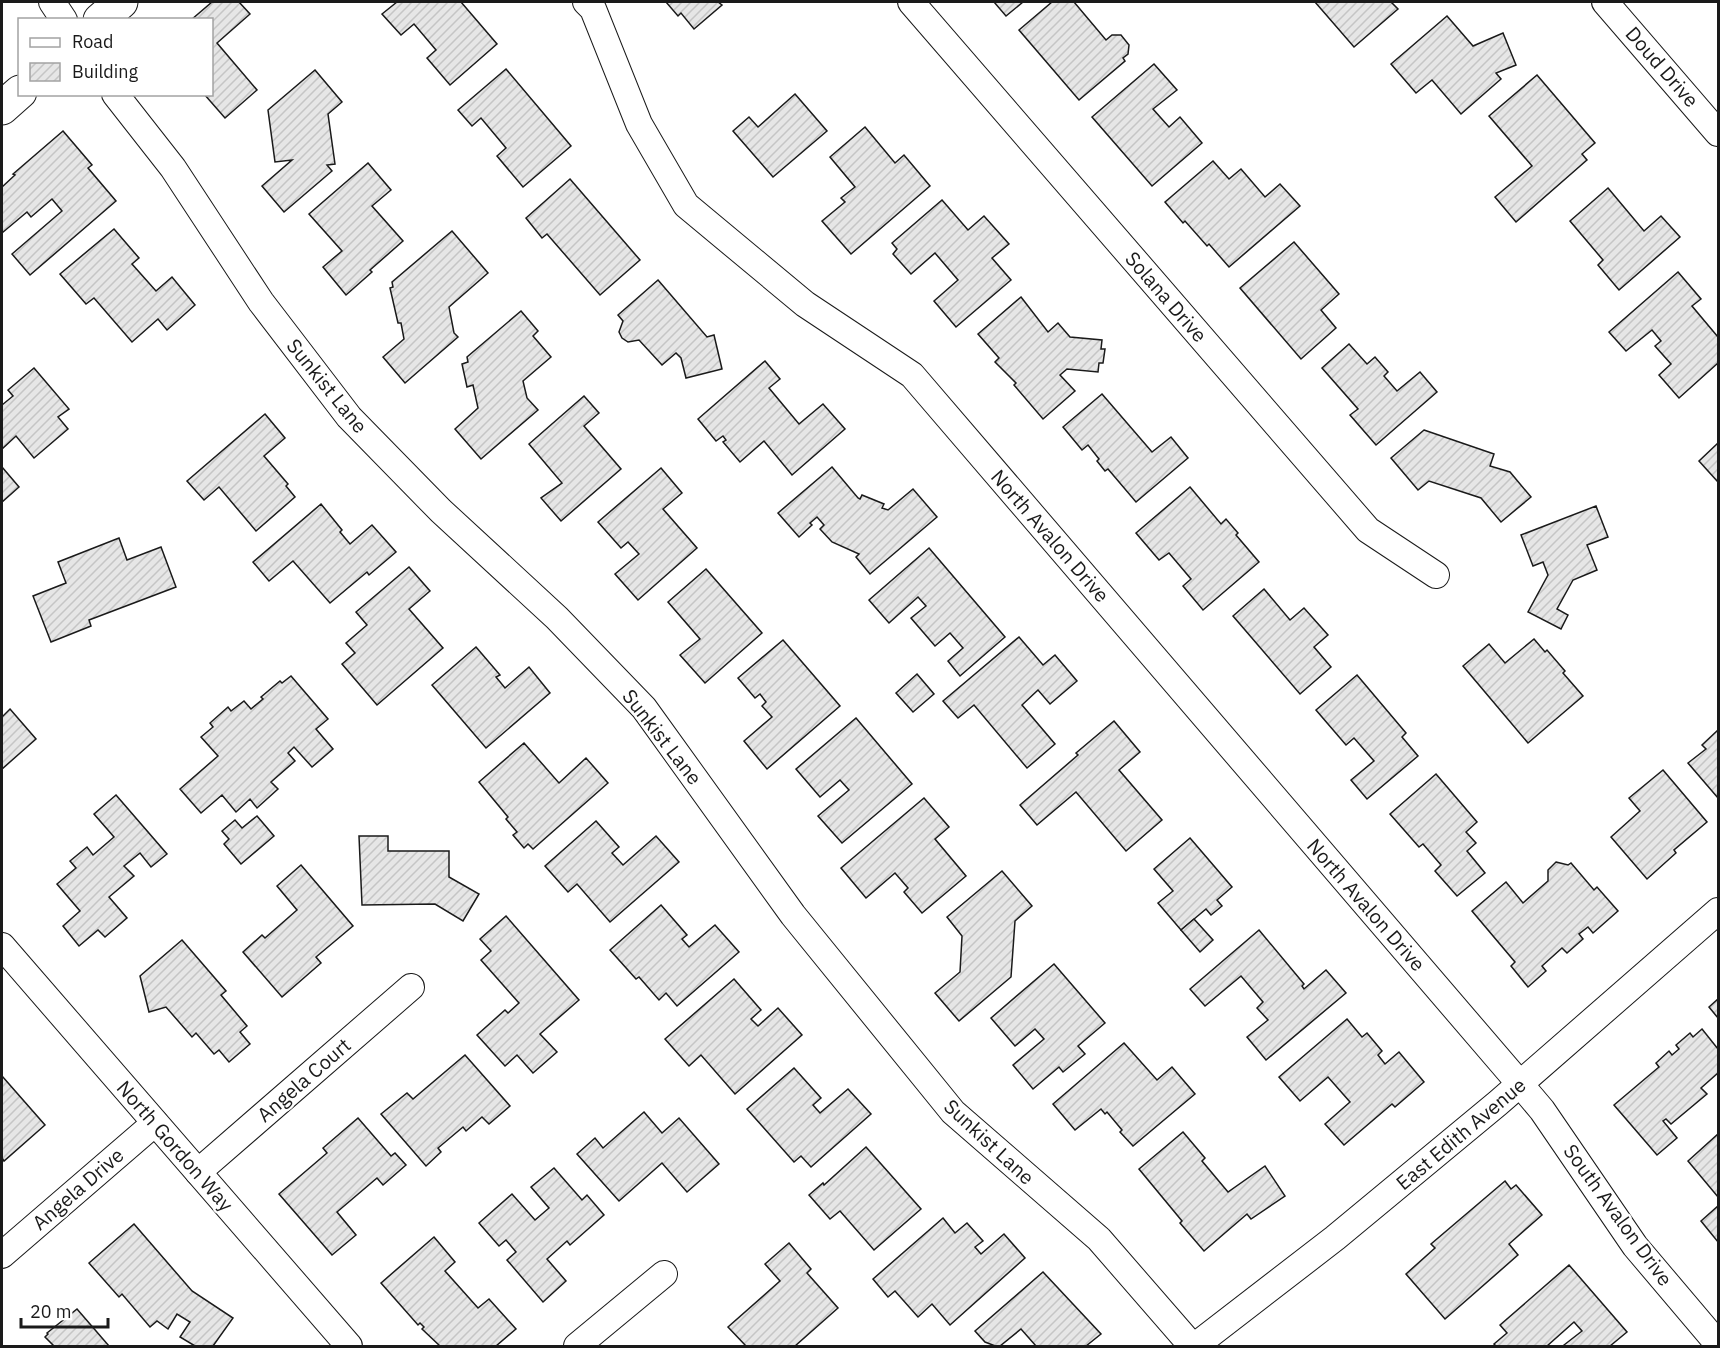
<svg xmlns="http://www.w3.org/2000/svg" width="1720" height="1348" font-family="'IBM Plex Sans',sans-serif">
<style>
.building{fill:url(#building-hatch);stroke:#1a1a1a;stroke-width:1.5}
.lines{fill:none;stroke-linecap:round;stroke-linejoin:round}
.minor-casing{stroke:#1a1a1a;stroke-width:28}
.tertiary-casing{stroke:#1a1a1a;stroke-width:35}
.minor{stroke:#fff;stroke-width:26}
.tertiary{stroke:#fff;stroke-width:33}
.labels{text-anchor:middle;stroke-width:4.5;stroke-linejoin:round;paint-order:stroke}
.street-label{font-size:20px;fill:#1a1a1a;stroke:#fff}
</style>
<defs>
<pattern id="building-hatch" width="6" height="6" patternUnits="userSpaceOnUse" patternTransform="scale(1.5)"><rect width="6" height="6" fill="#e6e6e6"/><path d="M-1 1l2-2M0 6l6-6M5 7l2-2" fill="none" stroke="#c5c5c5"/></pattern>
</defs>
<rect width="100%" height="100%" fill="#fff"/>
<g class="building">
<path d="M212,2H239L250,14L217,43L257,90L225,118L204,94H212V20H191Z"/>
<path d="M397,2H461L497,44L450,85L427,58L436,50L414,24L401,35L382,14Z"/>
<path d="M666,2H718L722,5L694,29L681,13L678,16Z"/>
<path d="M994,2H1023L1006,16Z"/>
<path d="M1052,2H1074L1106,40L1112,35H1121L1129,45L1128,54L1123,58L1125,61L1079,100L1019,30Z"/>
<path d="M1315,2H1391L1398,9L1354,47Z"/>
<path d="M1447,16L1473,46L1503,33L1516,65L1496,73L1501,79L1461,114L1432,80L1416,93L1391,64Z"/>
<path d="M1154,64L1177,90L1153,109L1169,127L1180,117L1202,143L1152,186L1092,117Z"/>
<path d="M506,69L571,146L523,187L497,156L506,148L481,118L472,126L458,110Z"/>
<path d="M315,70L342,102L328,114L335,164L327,165L332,171L284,212L262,186L292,160L275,162L268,110Z"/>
<path d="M1537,75L1595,143L1582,154L1587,160L1516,222L1495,197L1532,166L1489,116Z"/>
<path d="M795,94L827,131L773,177L733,131L749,117L758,127Z"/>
<path d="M865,127L895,163L904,155L930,186L851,254L822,221L845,202L841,198L855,187L830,157Z"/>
<path d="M63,131L92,165L88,168L116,201L30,275L12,254L62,211L52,199L31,217L27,212L2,233V187L15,175L13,174Z"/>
<path d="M1213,161L1229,179L1241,169L1265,197L1280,184L1300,206L1229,267L1209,244L1207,246L1185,221L1183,223L1165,202Z"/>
<path d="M368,163L391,190L372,206L403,241L370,270L372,272L346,295L323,267L342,251L309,214Z"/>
<path d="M570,179L640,260L600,295L547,234L542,238L526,218Z"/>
<path d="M1608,188L1644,231L1661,216L1680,237L1619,290L1598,265L1603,260L1570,221Z"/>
<path d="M942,200L968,230L984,216L1009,244L992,258L1011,280L956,327L934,301L958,280L935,253L911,274L893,254L897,249L892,243Z"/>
<path d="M114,229L139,258L132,264L156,291L172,277L195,305L167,330L158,319L132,342L94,298L86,304L60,274Z"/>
<path d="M452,231L488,273L449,307L454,333L458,337L405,383L383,357L404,339L401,323H398L390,288L393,287L392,282Z"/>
<path d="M1294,242L1339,294L1321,310L1336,328L1301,359L1240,288Z"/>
<path d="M1678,272L1701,299L1692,306L1718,337V363L1679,398L1659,375L1671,364L1655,346L1661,341L1652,330L1626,351L1609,332Z"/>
<path d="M658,280L707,337L714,335L722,369L686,378L681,358L676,353L662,365L639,340L628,342L622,338L619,332L623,321L618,315Z"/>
<path d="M1021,297L1048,332L1058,323L1070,337L1102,340L1101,349H1105L1103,363H1099L1098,372L1067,369L1060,375L1075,391L1043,419L1014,385L1016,383L995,362L999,358L978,334Z"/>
<path d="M521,311L538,331L533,336L551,357L523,381L527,398L538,410L481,459L455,429L478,408L473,385L467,387L462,364L468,362L467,357Z"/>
<path d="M1349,344L1367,364L1375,357L1388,372L1384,376L1397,391L1420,372L1437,392L1376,445L1350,415L1358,409L1322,368Z"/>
<path d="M765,361L780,379L769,388L799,424L823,404L845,429L792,475L764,441L740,462L723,442L726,440L723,436L716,441L698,419Z"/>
<path d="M34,368L69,409L58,417L68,429L34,458L16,436L2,449V405L13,396L8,390Z"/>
<path d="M1102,394L1152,452L1171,437L1188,458L1136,502L1108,469L1105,471L1097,461L1099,459L1088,445L1082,450L1063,427Z"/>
<path d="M584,396L599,413L584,426L621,469L561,521L541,498L562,483L529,444Z"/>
<path d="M265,414L285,438L264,456L288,484L286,486L295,497L256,531L219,487L204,500L187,481Z"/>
<path d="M1424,430L1494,454L1490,466L1510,472L1531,497L1501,522L1481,498L1429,481L1418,490L1391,458Z"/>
<path d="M1718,443V482L1699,461Z"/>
<path d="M2,467L19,487L2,502Z"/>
<path d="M832,467L858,498L860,499L862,495L884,504L882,508L888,510L913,489L937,517L870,574L856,557L859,554L832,542L820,529L824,525L817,517L810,523L812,525L799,537L778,513Z"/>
<path d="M661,468L682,493L663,509L697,548L638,600L615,574L639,554L628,542L621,548L598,522Z"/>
<path d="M1190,487L1221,524L1226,519L1238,533L1236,535L1259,562L1203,610L1183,586L1191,579L1169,553L1159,560L1136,533Z"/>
<path d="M321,504L342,530L340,532L350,544L372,525L396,552L369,575L367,572L330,603L293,561L269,581L253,562Z"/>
<path d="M1596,506L1608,537L1587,545L1597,570L1573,580L1557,609L1568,615L1561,629L1528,612L1548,575L1543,562L1533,566L1521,535Z"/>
<path d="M119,538L127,560L161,547L176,587L89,620L91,626L51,642L33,596L66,583L58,562Z"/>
<path d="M929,548L1005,637L960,676L948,661L963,648L950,633L935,646L911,618L926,606L918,597L889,623L869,600Z"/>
<path d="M409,567L430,591L409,609L443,648L377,705L342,664L355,653L346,643L367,625L356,612Z"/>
<path d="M706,569L762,633L705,683L680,655L700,639L668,602Z"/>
<path d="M1264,589L1290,620L1304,608L1328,635L1314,647L1331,667L1300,694L1233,616Z"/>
<path d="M1019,637L1043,665L1055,655L1077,681L1050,704L1038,690L1022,705L1055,744L1027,768L974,705L958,718L943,701Z"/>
<path d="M1534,639L1545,652L1547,650L1565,671L1563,673L1583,696L1528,743L1463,666L1489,644L1505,663Z"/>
<path d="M783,640L840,706L767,769L744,741L772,717L762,706L766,702L760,694L755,698L738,678Z"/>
<path d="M476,647L500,675L496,677L505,688L529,667L550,693L486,748L432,685Z"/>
<path d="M917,674L934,694L913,712L896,693Z"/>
<path d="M1357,675L1406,733L1402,737L1418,756L1367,799L1351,780L1374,761L1354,738L1346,745L1316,710Z"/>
<path d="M291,676L328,719L316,729L333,749L312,767L294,747L288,753L295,761L271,782L278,789L257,808L250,799L236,812L222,795L201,813L180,789L218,756L201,737L213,727L210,723L228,707L231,711L244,701L251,709L263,699L261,697L280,681L282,683Z"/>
<path d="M10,709L36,739L2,769V717Z"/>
<path d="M856,718L912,784L842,843L818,816L849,790L840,780L820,797L796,769Z"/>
<path d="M1114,721L1140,752L1119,770L1162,820L1126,851L1076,792L1037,825L1020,805L1078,755L1076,753Z"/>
<path d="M1718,730V798L1688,763L1706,749L1702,745Z"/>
<path d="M524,743L559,783L586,758L608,783L533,849L528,844L524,848L513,835L517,832L506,819L508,817L479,782Z"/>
<path d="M1663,770L1707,822L1674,850L1676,853L1647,879L1611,837L1640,811L1629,798Z"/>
<path d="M1436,774L1477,822L1466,832L1476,843L1467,851L1485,873L1457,896L1435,871L1441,865L1423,844L1419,847L1390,814Z"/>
<path d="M116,795L167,854L151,867L140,853L124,866L134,876L109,897L127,918L105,937L98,930L79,946L63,926L80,911L57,884L76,868L70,861L87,847L93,855L114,837L94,814Z"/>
<path d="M924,798L949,827L935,839L966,876L922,913L904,892L908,888L895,873L866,898L841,868Z"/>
<path d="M257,816L274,836L241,864L224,844L229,839L222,831L235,820L242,828Z"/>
<path d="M596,821L619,847L612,853L623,865L656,836L679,862L610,922L577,884L568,892L545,866Z"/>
<path d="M359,836H388V851H449V877L479,894L463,921L435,904L362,905Z"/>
<path d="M1190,838L1232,887L1217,900L1222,906L1211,915L1206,909L1181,930L1158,903L1173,891L1154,869Z"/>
<path d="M1556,862L1568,865L1571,863L1594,890L1597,887L1618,911L1593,933L1588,927L1579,934L1583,939L1567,953L1562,948L1542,966L1546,971L1528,987L1511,966L1515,962L1472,911L1506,882L1523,903L1548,881V870Z"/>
<path d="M301,865L353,926L316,957L321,963L282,997L243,952L262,935L265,938L297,910L277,886Z"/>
<path d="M1002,871L1032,906L1015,921L1011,977L959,1021L935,993L960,972L962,936L947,917Z"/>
<path d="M661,905L687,935L682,939L689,947L715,925L739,952L677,1006L666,993L659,1000L639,977L636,979L610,950Z"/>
<path d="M506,916L579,1000L540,1034L557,1052L533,1073L517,1055L505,1066L477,1035L505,1010L508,1013L519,1003L481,960L491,951L480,939Z"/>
<path d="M1194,919L1213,940L1200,952L1181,930Z"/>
<path d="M1259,930L1304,984L1302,986L1304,989L1326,970L1346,993L1266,1060L1247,1037L1268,1020L1257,1008L1263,1002L1241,976L1205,1006L1190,989Z"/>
<path d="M182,940L226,991L221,995L247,1026L240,1032L250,1044L229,1062L219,1050L214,1054L196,1033L192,1037L166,1007L149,1012L140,976Z"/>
<path d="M1054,964L1105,1023L1078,1046L1085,1054L1063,1072L1059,1067L1033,1089L1013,1065L1044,1039L1035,1029L1015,1046L991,1018Z"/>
<path d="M734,979L761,1010L751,1019L758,1026L778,1008L802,1035L735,1094L701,1055L689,1066L665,1039Z"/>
<path d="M1718,999V1018L1709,1007Z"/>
<path d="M1347,1019L1362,1037L1367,1033L1382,1051L1378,1055L1385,1064L1399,1052L1424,1082L1395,1107L1392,1104L1344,1145L1325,1124L1350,1102L1328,1077L1300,1101L1279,1077Z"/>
<path d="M1702,1029L1718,1049V1073L1701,1088L1707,1094L1671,1124L1666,1119L1663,1121L1677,1138L1657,1155L1614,1105L1659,1067L1656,1063L1669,1051L1672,1055L1679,1049L1676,1045L1690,1033L1693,1037Z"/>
<path d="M1124,1043L1157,1080L1172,1067L1195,1094L1133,1146L1120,1132L1122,1130L1107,1112L1105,1114L1101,1109L1075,1130L1053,1104Z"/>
<path d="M465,1055L510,1106L489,1124L482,1117L466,1131L463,1127L438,1148L441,1152L426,1166L381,1114L407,1093L413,1099Z"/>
<path d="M794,1068L821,1098L813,1105L820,1113L848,1089L871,1114L811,1167L801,1156L794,1162L747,1109Z"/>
<path d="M2,1076L45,1125L4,1161L2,1158Z"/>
<path d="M644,1112L662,1133L679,1118L719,1164L687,1192L662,1163L619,1201L577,1154L595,1138L603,1148Z"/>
<path d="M358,1118L391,1156L395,1153L406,1165L383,1185L377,1178L337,1212L356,1235L332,1255L279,1194L327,1153L323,1148Z"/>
<path d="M1183,1132L1205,1158L1202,1161L1228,1192L1265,1166L1285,1196L1251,1219L1247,1214L1204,1251L1180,1223L1182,1221L1139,1169Z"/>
<path d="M1718,1134V1197L1688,1161Z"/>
<path d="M866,1147L921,1209L874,1250L840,1211L830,1219L809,1195L823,1183L824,1185Z"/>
<path d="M554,1168L582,1200L587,1195L604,1215L570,1245L567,1241L547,1259L566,1281L543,1302L507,1260L516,1252L506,1240L499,1246L479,1223L512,1194L535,1220L549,1208L531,1187Z"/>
<path d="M1505,1181L1511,1189L1516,1185L1542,1215L1509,1244L1518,1255L1445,1319L1406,1274L1435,1248L1431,1244Z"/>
<path d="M1718,1206V1242L1701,1221Z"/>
<path d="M943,1218L955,1233L967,1223L983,1241L975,1247L981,1254L1004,1234L1025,1258L950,1325L932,1304L918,1317L895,1291L888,1297L873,1279Z"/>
<path d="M134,1224L192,1291L233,1318L213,1346H195L180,1337L190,1322L177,1314L168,1329L157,1321L150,1327L122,1294L119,1297L89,1263Z"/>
<path d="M434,1237L455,1262L445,1271L478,1308L489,1299L516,1329L496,1346H440L422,1329L424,1327L420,1323L418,1325L381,1283Z"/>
<path d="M789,1243L811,1269L807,1273L838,1308L795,1346H746L728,1327L780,1281L765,1264Z"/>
<path d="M1569,1265L1627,1332L1610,1346H1566L1564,1345L1582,1331L1574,1322L1547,1346H1496L1494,1344L1507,1333L1500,1325Z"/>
<path d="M1043,1272L1101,1334L1086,1346H1036L1021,1329L1000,1346H991L993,1345L985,1342L975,1331Z"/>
<path d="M77,1309L109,1346H54L45,1337L48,1334L47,1333Z"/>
</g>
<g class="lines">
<g class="minor-casing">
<g id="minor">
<path d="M52,2L64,20"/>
<path d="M586,2L593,9L639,124L686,205L805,304L912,375L1520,1084L1542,1110L1635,1246L1718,1344"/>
<path d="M911,2L1368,530L1436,575"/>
<path d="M1605,2L1718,133"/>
<path d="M115,94L173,168L261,302L349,417L441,511L557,618L644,708L793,915L953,1112L1099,1239L1192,1346"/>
<path d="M2,946L349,1346"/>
<path d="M198,1172L411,987"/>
<path d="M2,1255L155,1123"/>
<path d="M577,1346L664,1274"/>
<path d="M1195,1346L1335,1238L1498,1103L1718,911"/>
</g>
</g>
<g class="tertiary-casing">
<g id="tertiary">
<path d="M100,20L121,2"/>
<path d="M2,108L20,92"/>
</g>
</g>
<use href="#minor" class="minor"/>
<use href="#tertiary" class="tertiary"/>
</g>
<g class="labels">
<g class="street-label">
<text transform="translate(1662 67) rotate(49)" y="7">Doud Drive</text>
<text transform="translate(1166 297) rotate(49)" y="7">Solana Drive</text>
<text transform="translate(327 386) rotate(51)" y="7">Sunkist Lane</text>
<text transform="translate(1050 536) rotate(49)" y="7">North Avalon Drive</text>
<text transform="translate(662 737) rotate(52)" y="7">Sunkist Lane</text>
<text transform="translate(1366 905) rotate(49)" y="7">North Avalon Drive</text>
<text transform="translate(304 1080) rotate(-41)" y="7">Angela Court</text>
<text transform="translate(1461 1134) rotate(-40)" y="7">East Edith Avenue</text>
<text transform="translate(989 1142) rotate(43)" y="7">Sunkist Lane</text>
<text transform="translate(175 1146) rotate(49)" y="7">North Gordon Way</text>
<text transform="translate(78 1189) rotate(-41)" y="7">Angela Drive</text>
<text transform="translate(1618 1215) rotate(54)" y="7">South Avalon Drive</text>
</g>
</g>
<rect width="1720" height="1348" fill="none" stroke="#1a1a1a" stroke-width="6"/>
<rect x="18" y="18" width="195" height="78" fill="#ffffff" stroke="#a3a3a3" stroke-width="1.5"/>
<rect x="30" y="38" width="30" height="9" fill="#ffffff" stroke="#a3a3a3" stroke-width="1.5"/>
<text x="72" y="48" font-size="18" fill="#1a1a1a">Road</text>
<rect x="30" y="63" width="30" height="18" fill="url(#building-hatch)" stroke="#a3a3a3" stroke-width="1.5"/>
<text x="72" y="78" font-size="18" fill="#1a1a1a">Building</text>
<path d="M21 1318v9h87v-9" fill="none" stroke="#1a1a1a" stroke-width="3"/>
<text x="30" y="1318" font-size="18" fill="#1a1a1a" stroke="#ffffff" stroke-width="4.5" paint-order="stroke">20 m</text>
</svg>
